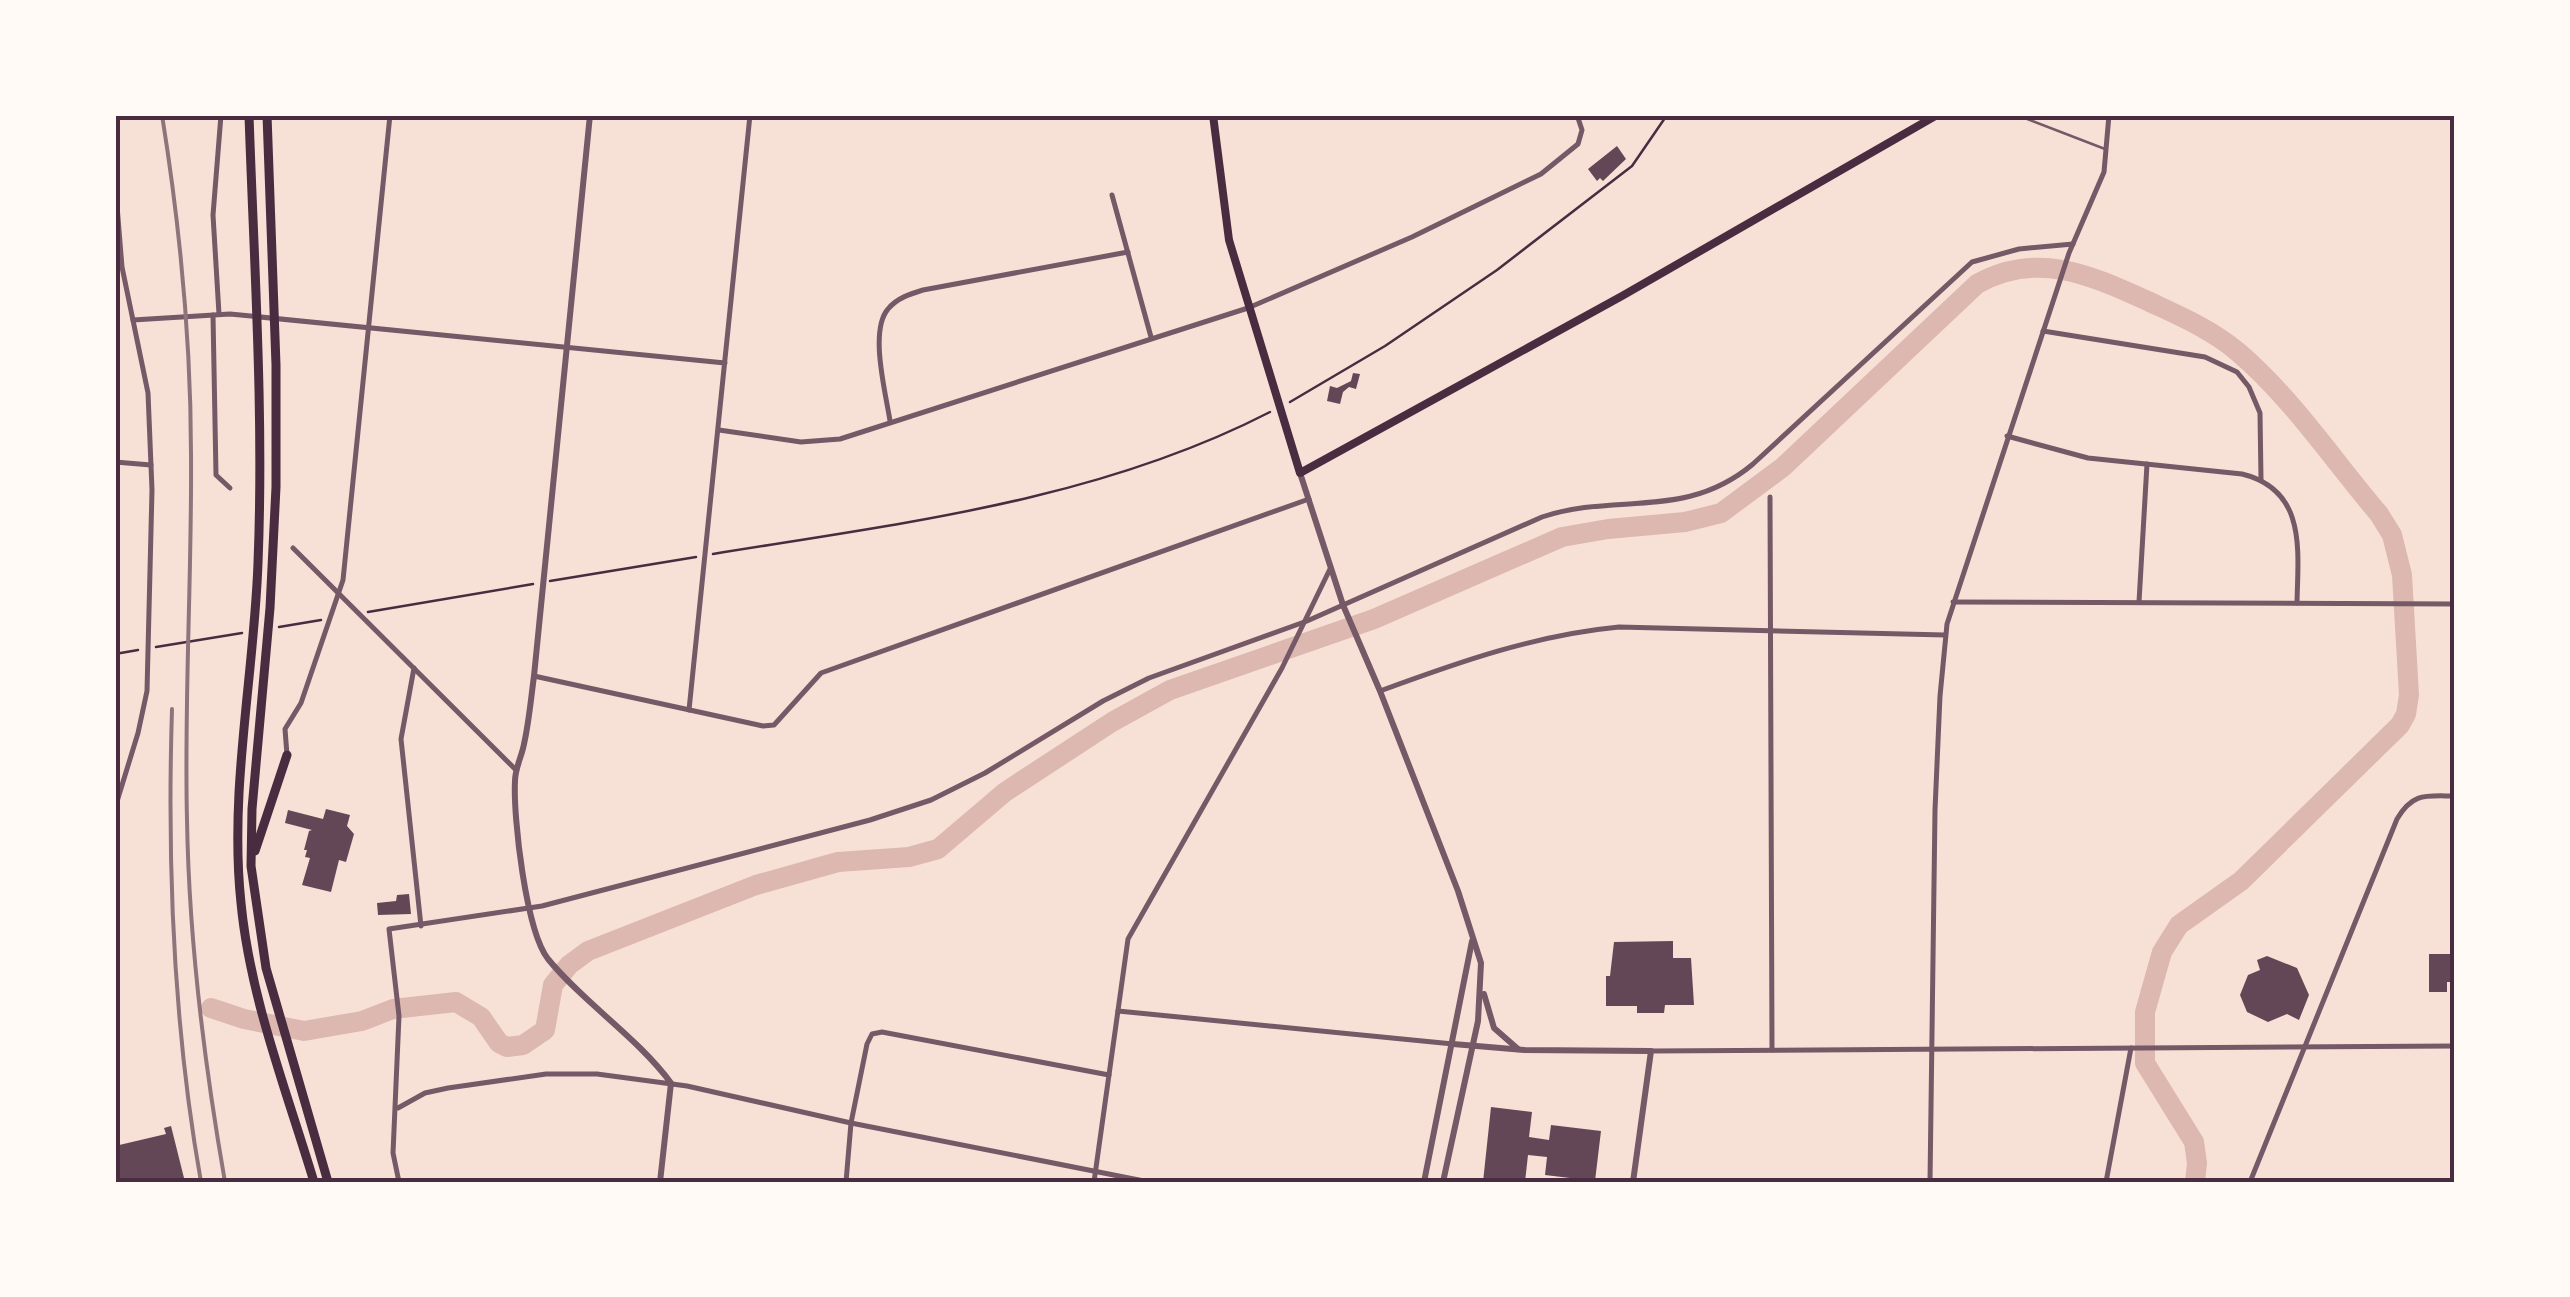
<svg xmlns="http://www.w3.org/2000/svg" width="2570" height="1297" font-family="Signika,sans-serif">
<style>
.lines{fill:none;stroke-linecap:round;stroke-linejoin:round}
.river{stroke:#dcb8b0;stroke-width:20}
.building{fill:#644757}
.path{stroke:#4a2c40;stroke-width:2.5}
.service{stroke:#755966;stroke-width:2.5}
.minor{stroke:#755966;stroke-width:5}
.tertiary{stroke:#755966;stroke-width:6}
.primary{stroke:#4a2c40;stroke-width:8}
.motorway{stroke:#4a2c40;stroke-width:9}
.rail{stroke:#8f747c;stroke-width:4}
.neatline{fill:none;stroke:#4a2c40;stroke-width:4}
</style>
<rect width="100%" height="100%" fill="#f7e1d7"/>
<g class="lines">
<path class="river" d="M211,1008L244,1019L304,1031L362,1021L393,1009L456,1002L481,1017L499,1043L507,1047L523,1045L545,1030L553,985L569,965L588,951L756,885L838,862L909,857L938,849L1005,792L1112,722L1170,690L1374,619L1562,537L1608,529L1685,522L1721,513L1783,467L1977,284C2039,249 2094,277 2152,303C2182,317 2212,330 2238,352C2292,398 2333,460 2379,514L2392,535L2402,575L2409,695L2406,714L2400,725L2241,881L2179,925L2162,952L2145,1012V1063L2194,1142L2197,1163L2195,1182"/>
</g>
<g class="building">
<path d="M1617,146L1626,159L1603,181L1600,178L1597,181L1588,169Z"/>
<path d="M1353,373L1360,374L1356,389L1349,387L1343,392L1340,404L1327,401L1330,386L1337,388L1351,381Z"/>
<path d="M326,809L350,815L347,826L354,834L346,862L339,860L331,892L302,885L310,858L305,857L307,850H304L309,831L312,830L285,823L288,810L323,819Z"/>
<path d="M409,894L411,914L378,915L377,903L396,901L397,895Z"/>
<path d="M1673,941V958H1691L1694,1005H1665L1664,1013H1637V1006H1606V976H1610L1614,942Z"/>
<path d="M2429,954H2455V982H2447V992H2429Z"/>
<path d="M2267,956L2297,968L2309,995L2299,1020L2287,1014L2268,1022L2247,1012L2240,995L2248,975L2260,970L2257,960Z"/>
<path d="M1491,1107L1532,1112L1529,1137L1549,1140L1551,1125L1601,1131L1595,1181L1545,1175L1547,1157L1528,1155L1525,1182H1483Z"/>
<path d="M171,1126L185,1182H115V1146L166,1134L164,1128Z"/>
</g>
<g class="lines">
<g class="path">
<path d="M1290,402L1385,346L1497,270L1632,166L1667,115"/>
<path d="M713,554C902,523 1097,501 1270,412"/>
<path d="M550,581L696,557"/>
<path d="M368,612L533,584"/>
<path d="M279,627L321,620"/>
<path d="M156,647L242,633"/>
<path d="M115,654L138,650"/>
</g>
<g class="service">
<path d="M2017,115L2105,149"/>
<path d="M115,254L121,265"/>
</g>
<g class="minor">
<path d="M115,181L122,267L148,393L152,490L147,691L138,733L115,808"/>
<path d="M1112,195L1151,337"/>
<path d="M219,314L213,215L221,115"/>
<path d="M213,315L216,475L230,488"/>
<path d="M133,320L230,314L725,363"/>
<path d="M2043,331L2205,357L2237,372L2249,387L2260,413L2261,479"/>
<path d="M890,421C886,394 869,331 888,309C897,298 910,294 923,290L1128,252"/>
<path d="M719,430L801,442L840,439L1248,308L1412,237L1541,174L1578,144L1582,130L1577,115"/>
<path d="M2007,436L2088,458L2242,474C2307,490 2298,550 2297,603"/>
<path d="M115,462L151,465"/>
<path d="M1770,497L1772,1050"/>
<path d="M293,548L516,770"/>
<path d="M1953,602L2455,604"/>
<path d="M2139,602L2147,464"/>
<path d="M414,668L401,739L421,926"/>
<path d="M534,676L763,726L774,725L821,673L1309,499"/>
<path d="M1380,691C1459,662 1535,635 1619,627L1945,635"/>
<path d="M689,710L750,115"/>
<path d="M287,755L285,729L301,703L343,580L390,115"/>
<path d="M1118,1011L1453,1044"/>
<path d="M1651,1051L2455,1046"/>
<path d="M398,1108L425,1093L448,1088L546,1074H597L687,1086L851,1123L1149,1182"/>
<path d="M399,1182L393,1153L399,1016L389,929L542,906L870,820L931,800L985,773L1103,701L1149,678L1307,621L1542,517C1617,492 1685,521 1753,464L1972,262L2019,249L2073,244"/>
<path d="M846,1182L851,1123L867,1044L872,1034L882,1032L1109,1075"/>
<path d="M1094,1182L1128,939L1282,668L1330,569"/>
<path d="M1930,1182L1935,810L1940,696L1947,624L2069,253L2104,172L2109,115"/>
<path d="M2106,1182L2131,1048"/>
<path d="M2250,1182L2397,819C2413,792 2426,796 2455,796"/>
</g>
<g class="tertiary">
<path d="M590,115L534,676C531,698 529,722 524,744C522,756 515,768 515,781C513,817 526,931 548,959C585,1004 636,1036 671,1083L660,1182"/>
<path d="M1300,473L1343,605L1380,691L1458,891L1481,963L1478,1021L1443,1182"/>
<path d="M1484,994L1494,1028L1518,1049"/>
<path d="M1453,1044L1524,1050L1651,1051L1633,1182"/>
<path d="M1424,1182L1472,941"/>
</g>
<path class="primary" d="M1213,115L1229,240L1300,473L1622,296L1937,115"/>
<g class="motorway">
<path d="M249,115C254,264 264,413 258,563C254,676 229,790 241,903C250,998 287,1092 314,1182"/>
<path d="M267,115L276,365V487L270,608L252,809L251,866L266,968L328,1182"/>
<path d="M255,851L287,755"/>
</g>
<g class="rail">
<path d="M162,115C180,227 191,341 191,455C192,577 184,698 187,820C189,941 204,1062 225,1182"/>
<path d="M172,709C167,868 173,1025 201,1182"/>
</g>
</g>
<rect width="2570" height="1297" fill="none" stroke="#fffaf5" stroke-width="235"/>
<rect x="118" y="118" width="2334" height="1062" class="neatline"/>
</svg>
